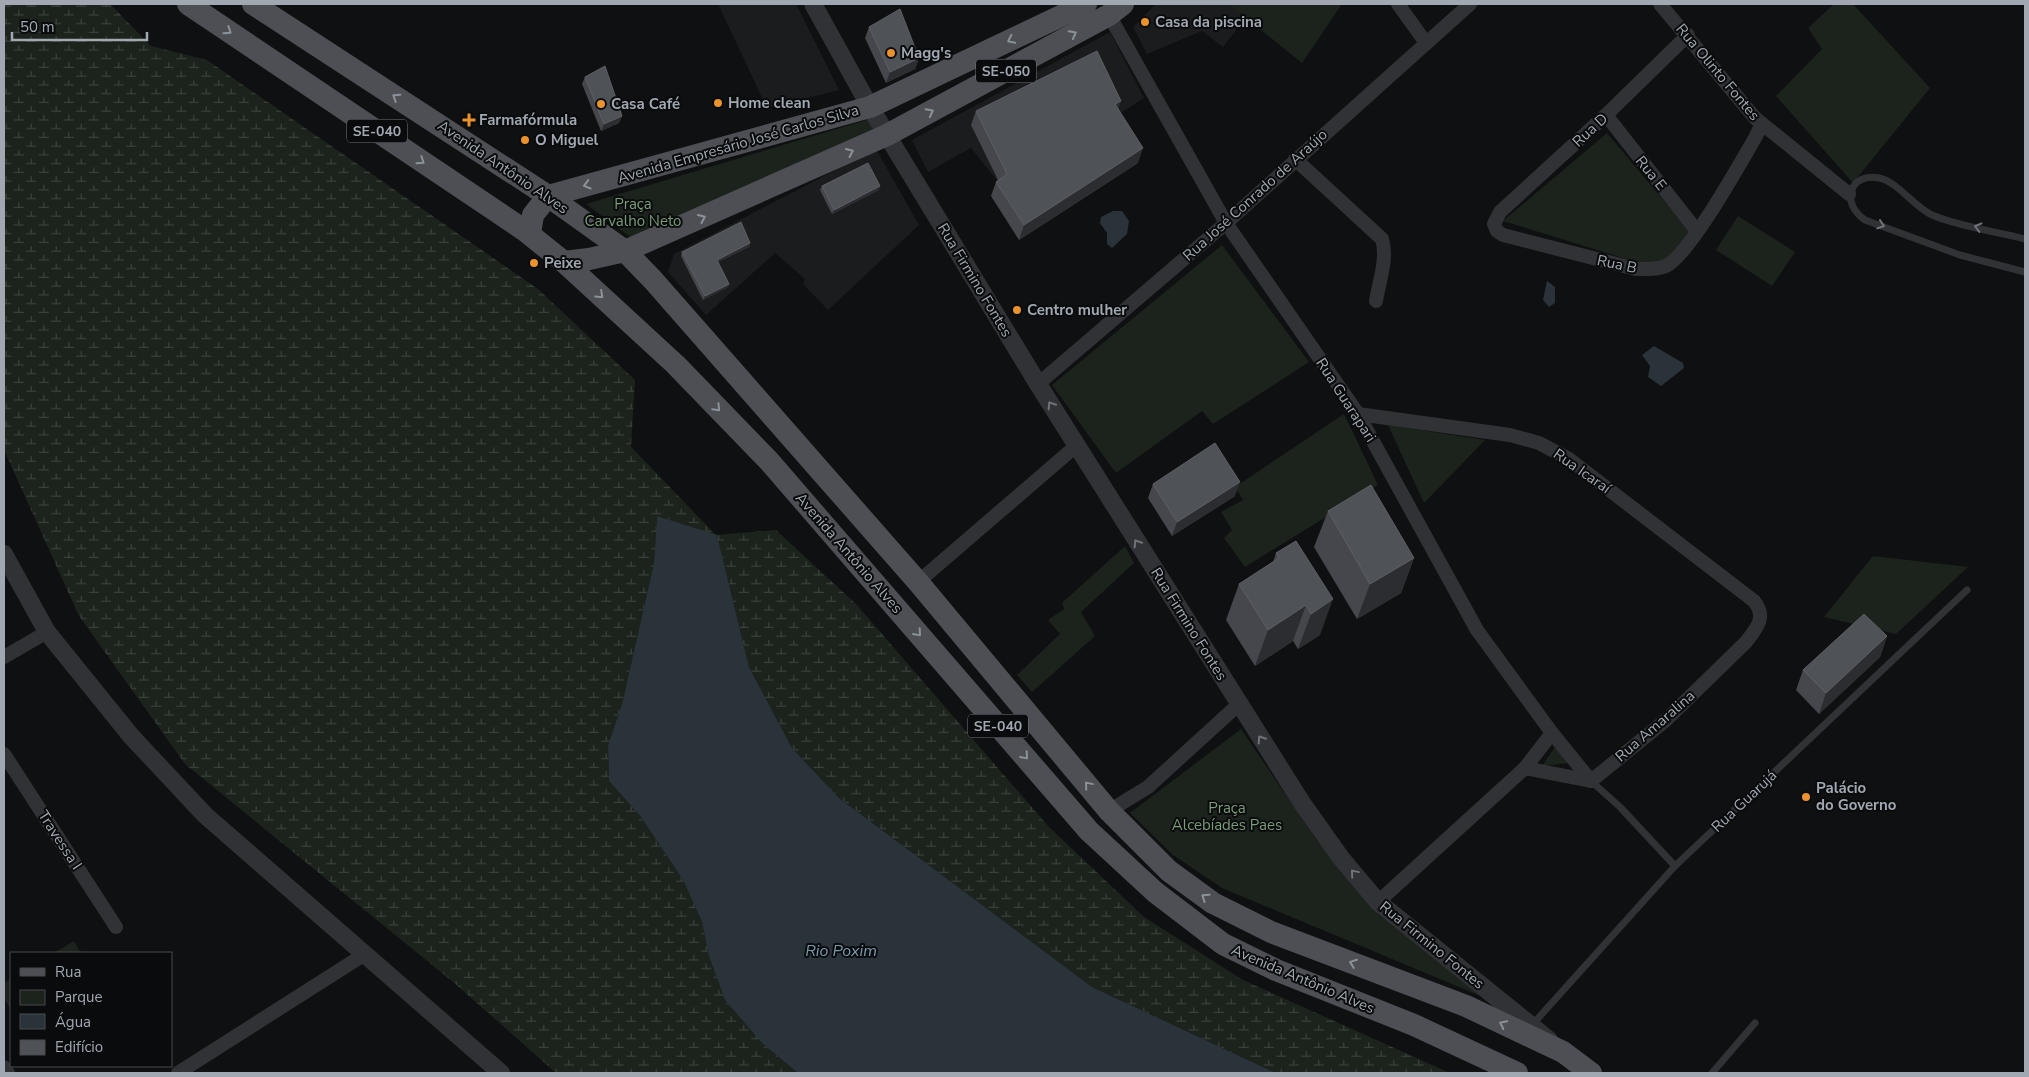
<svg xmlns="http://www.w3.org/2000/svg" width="2029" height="1077" font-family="'Nunito Sans',sans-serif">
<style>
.built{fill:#1b1c1e}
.green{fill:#1c231c}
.wetland{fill:url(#wetland-marsh)}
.water{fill:#2a3339}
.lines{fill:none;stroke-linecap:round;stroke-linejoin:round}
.service{stroke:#313236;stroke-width:7}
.minor{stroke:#313236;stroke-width:14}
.tertiary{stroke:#313236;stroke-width:18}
.primary{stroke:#4d4f54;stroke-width:22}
.wall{fill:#45474c}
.shaded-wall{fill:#2b2d30}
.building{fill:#4f5257;stroke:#5c5f65}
.oneway{stroke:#8c929a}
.oneway2{stroke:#6f737a}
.poi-dot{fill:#ea922e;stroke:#0a0b0c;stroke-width:2}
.labels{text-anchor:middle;stroke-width:4;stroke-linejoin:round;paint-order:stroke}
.shield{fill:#0a0b0c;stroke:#747980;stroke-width:1}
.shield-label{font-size:14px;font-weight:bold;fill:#a1a8b1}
.poi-label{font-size:15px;font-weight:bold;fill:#a1a8b1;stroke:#0a0b0c;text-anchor:start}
.street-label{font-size:15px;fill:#a1a8b1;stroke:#0a0b0c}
.park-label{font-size:15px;fill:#7b9c78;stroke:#0a0b0c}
.water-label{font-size:16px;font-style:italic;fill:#789bac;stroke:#0a0b0c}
</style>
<defs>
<pattern id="wetland-marsh" width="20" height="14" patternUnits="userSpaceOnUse" patternTransform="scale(1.25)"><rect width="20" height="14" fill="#1c231c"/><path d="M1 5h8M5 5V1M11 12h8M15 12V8" fill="none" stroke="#3a403b"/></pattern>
</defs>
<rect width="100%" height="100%" fill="#0f1011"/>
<g class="built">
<path d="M718,4H796L839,90L767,108Z"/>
<path d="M1156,4H1229L1246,17L1223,47L1202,31L1147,54L1133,27Z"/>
<path d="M1110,32L1144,98L1003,188L971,148L928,172L912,140Z"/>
<path d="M876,149L919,225L828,310L803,284L805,279L775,253L706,315L668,272L674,254Z"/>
</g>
<g class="green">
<path d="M1229,4H1342L1302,63Z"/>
<path d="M1834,4H1853L1930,88L1853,183L1776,96L1822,49L1808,28Z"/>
<path d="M870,119L876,130L630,237L586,204Z"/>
<path d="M1607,133L1692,234L1662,270L1503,221Z"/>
<path d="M1738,216L1795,252L1772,286L1716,250Z"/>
<path d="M1222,245L1309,362L1213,424L1202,411L1116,473L1052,385Z"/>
<path d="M1344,414L1378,485L1245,567L1224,538L1232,530L1221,512L1243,500L1235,487Z"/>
<path d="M1388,425L1485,440L1424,503Z"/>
<path d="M1125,546L1134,563L1081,612L1095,636L1032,692L1017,675L1060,634L1048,620L1064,609L1062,603Z"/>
<path d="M1873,556L1968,567L1896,634L1824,617Z"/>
<path d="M1241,729L1316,839L1398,925L1502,1005L1222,888L1173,855L1130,813Z"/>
<path d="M1555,747L1569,763L1542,766Z"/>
<path d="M74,941L81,953H54Z"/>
<path d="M11,978V1011L4,998V983Z"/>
</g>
<path class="wetland" d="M4,4H110L151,46L207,60L538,289L635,380L631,447L716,535L776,530L856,604L1049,827L1144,917L1243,980L1450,1073H1276L1092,987L839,798L792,748L749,667L717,536L657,516L654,563L622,704L608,745L609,781L641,817L683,880L702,922L708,953L763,1044L798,1073H556L453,982L185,764L79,616L4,450Z"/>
<g class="water">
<path d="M1113,211H1122L1129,221L1127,234L1112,248L1107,244V233L1100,223L1101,217Z"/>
<path d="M1547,281L1555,287V303L1549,307L1543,300Z"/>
<path d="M1654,346L1683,363L1684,368L1661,386L1648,377L1650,366L1642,355Z"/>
<path d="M657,516L717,535L749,667L792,748L839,798L1092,987L1276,1073H798L763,1044L725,1000L708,953L702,922L683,880L641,817L609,781L608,745L622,704L654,563Z"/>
</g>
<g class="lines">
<g class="service">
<path d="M2025,239C1998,232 1957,226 1932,215C1914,207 1897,181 1879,178C1851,172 1839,202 1865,220L1960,255L2025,272"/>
<path d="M1591,781L1620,807L1675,866"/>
<path d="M1532,1025L1675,866L1967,590"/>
<path d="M1712,1073L1755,1023"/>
</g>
<g class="minor">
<path d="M1398,4L1426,43"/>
<path d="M1660,4L1755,118L1849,194"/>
<path d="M1109,15L1226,223L1358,414L1477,630L1552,733L1591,781"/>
<path d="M1688,35L1606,115L1500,212L1494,224L1497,231L1503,235L1636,269C1646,269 1657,270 1666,266C1690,254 1739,165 1755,138L1762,124"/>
<path d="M1606,115L1697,231"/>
<path d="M1295,159L1382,239C1388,258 1379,282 1376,301"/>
<path d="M1038,384L1226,223L1470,4"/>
<path d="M1358,414L1510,435L1539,443L1569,459L1754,601C1767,617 1757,628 1746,642L1666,720L1591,781L1525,768L1378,902"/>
<path d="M918,582L1076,446"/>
<path d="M4,657L47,632"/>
<path d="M4,754L116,927"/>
<path d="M1525,768L1552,733"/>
<path d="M1109,811L1148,787L1239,704"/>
<path d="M4,1067L8,1073"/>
<path d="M178,1073L365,954"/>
</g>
<g class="tertiary">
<path d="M813,4L870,107L1038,384L1302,803L1341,858L1378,902L1549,1040"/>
<path d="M4,554L47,632L131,736L205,815L501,1073"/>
</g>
<g class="primary">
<path d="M188,4L524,230L564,262L676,365L769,461L1089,831L1155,892L1223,944L1276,970L1414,1025L1517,1073"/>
<path d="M253,4L548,196L625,251L653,280L918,582L1109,811L1169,871L1213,903L1271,932L1466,1006L1563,1052L1591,1073"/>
<path d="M530,234L533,215L548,196L870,107L1086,4"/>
<path d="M564,262L589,259L625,251L887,135L1109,15L1123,4"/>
</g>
</g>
<g class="wall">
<path d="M869,27L919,58L915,69L886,83L865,38Z"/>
<path d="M585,77L622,116L619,123L601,131L582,84Z"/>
<path d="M1118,109L1138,163L1019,240L991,196L996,182L998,180L971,125L976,111Z"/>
<path d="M822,186L879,190L832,214L820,190Z"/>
<path d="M750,243L749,247L718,262L729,284L728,287L703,300L681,256L682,252Z"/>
<path d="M1153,484L1235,496L1172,536L1148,498Z"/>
<path d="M1328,511L1414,558L1401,593L1357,619L1314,547Z"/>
<path d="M1296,541L1320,635L1298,649L1293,641L1255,666L1226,620L1239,584L1273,562L1276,553Z"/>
<path d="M1887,636L1880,657L1819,714L1796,690L1803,670Z"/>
</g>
<g class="shaded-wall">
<path d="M919,58L915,69L886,83L890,72Z"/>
<path d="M1121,101L1116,115L1115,104Z"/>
<path d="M622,116L619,123L601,131L604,124Z"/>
<path d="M1143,148L1138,163L1019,240L1024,225Z"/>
<path d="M880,186L879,190L832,214L834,210Z"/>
<path d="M750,243L749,247L715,263L717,260Z"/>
<path d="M729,284L728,287L703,300L705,296Z"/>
<path d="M1240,482L1235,496L1172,536L1177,522Z"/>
<path d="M1414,558L1401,593L1357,619L1370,584Z"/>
<path d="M1333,599L1320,635L1298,649L1311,614Z"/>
<path d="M1306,605L1293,641L1255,666L1268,630Z"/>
<path d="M1887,636L1880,657L1819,714L1826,693Z"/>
</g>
<g class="building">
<path d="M900,9L919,58L890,72L869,27Z"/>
<path d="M1097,51L1121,101L1115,104L1143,148L1024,225L996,182L1007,174L976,111Z"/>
<path d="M605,66L622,116L604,124L585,77Z"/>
<path d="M868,163L880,186L834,210L822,186Z"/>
<path d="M741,222L750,243L717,260L729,284L705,296L682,252Z"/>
<path d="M1215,443L1240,482L1177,522L1153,484Z"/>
<path d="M1371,485L1414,558L1370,584L1328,511Z"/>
<path d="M1296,541L1333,599L1311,614L1306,605L1268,630L1239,584L1279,558L1276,553Z"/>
<path d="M1864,614L1887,636L1826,693L1803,670Z"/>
</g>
<defs><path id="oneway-chevron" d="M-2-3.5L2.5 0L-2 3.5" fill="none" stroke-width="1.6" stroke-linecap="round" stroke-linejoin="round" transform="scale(1.25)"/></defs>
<g class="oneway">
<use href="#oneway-chevron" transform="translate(228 31) rotate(34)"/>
<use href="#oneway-chevron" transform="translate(1073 34) rotate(-28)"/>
<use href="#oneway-chevron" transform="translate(1011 40) rotate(154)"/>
<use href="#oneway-chevron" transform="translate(396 97) rotate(-147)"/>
<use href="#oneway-chevron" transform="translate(930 112) rotate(-28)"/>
<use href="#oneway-chevron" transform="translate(850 152) rotate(-24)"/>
<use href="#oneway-chevron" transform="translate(421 161) rotate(34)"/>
<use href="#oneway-chevron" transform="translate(587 185) rotate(164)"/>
<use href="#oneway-chevron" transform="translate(702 218) rotate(-24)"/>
<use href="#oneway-chevron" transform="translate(600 295) rotate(43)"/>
<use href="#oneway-chevron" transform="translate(717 408) rotate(46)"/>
<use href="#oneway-chevron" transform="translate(918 633) rotate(49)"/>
<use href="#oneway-chevron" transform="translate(1025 756) rotate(49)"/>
<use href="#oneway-chevron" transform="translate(1088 785) rotate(-130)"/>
<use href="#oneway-chevron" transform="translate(1205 897) rotate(-145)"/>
<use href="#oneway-chevron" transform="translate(1353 963) rotate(-159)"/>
<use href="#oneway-chevron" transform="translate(1503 1024) rotate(-154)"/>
</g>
<g class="oneway2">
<use href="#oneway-chevron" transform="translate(1881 225) rotate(18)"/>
<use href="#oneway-chevron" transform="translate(1978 227) rotate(-166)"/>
<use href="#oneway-chevron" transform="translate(1051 405) rotate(-122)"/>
<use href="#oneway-chevron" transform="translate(1137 543) rotate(-122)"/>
<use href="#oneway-chevron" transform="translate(1261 739) rotate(-123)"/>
<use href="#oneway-chevron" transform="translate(1354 873) rotate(-130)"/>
</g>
<g class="poi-dot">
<circle cx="1145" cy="22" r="5"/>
<circle cx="891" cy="53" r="5"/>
<circle cx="718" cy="103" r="5"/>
<circle cx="601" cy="104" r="5"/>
<path d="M466.5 112.5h5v5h5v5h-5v5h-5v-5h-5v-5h5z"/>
<circle cx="525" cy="140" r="5"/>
<circle cx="534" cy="263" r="5"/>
<circle cx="1017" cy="310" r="5"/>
<circle cx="1806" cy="797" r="5"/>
</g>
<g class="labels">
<g class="shield">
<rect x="976" y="59.5" width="60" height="23" rx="4"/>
<rect x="347" y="119.5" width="60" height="23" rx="4"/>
<rect x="968" y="714.5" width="60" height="23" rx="4"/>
</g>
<g class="shield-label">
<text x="1006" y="76">SE-050</text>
<text x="377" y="136">SE-040</text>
<text x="998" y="731">SE-040</text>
</g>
<g class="poi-label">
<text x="1155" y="27">Casa da piscina</text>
<text x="901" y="58">Magg's</text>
<text x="728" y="108">Home clean</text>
<text x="611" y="109">Casa Café</text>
<text x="479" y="125">Farmafórmula</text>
<text x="535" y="145">O Miguel</text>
<text x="544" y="268">Peixe</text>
<text x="1027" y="315">Centro mulher</text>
<text x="1816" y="793">Palácio<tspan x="1816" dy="17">do Governo</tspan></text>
</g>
<g class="street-label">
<text transform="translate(1718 72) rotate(50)" y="5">Rua Olinto Fontes</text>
<text transform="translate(1590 130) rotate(-43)" y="5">Rua D</text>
<text transform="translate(738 144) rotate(-16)" y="5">Avenida Empresário José Carlos Silva</text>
<text transform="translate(503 167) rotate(34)" y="5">Avenida Antônio Alves</text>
<text transform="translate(1651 173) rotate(51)" y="5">Rua E</text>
<text transform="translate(1255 195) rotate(-42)" y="5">Rua José Conrado de Araújo</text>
<text transform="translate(1617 264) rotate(12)" y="5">Rua B</text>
<text transform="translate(975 280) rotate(59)" y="5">Rua Firmino Fontes</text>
<text transform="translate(1346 400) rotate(57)" y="5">Rua Guarapari</text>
<text transform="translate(1582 471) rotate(35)" y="5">Rua Icaraí</text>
<text transform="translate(849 553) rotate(49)" y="5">Avenida Antônio Alves</text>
<text transform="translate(1189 624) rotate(58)" y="5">Rua Firmino Fontes</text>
<text transform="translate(1655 726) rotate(-41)" y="5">Rua Amaralina</text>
<text transform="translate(1744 801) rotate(-43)" y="5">Rua Guarujá</text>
<text transform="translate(60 840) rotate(57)" y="5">Travessa I</text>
<text transform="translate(1432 945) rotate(39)" y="5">Rua Firmino Fontes</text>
<text transform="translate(1303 979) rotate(23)" y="5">Avenida Antônio Alves</text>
</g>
<g class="park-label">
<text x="633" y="209">Praça<tspan x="633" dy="17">Carvalho Neto</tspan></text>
<text x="1227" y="813">Praça<tspan x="1227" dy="17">Alcebíades Paes</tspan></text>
</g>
<g class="water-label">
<text x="841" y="956">Rio Poxim</text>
</g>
</g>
<rect width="2029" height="1077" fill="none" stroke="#a1a8b1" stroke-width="10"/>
<rect x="10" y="952" width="162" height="115" fill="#0a0b0c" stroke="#464a4e"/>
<rect x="20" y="968" width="25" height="8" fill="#4d4f54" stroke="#464a4e"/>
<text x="55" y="977" font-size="15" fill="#a1a8b1">Rua</text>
<rect x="20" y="990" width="25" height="15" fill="#1c231c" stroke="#464a4e"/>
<text x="55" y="1002" font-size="15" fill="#a1a8b1">Parque</text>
<rect x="20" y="1014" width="25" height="15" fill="#2a3339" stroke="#464a4e"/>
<text x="55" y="1027" font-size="15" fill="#a1a8b1">Água</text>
<rect x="20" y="1040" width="25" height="15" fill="#4f5257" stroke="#464a4e"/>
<text x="55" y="1052" font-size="15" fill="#a1a8b1">Edifício</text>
<path d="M12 32v8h135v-8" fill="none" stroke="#a1a8b1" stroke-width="2.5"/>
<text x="20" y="32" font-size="15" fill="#a1a8b1" stroke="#0a0b0c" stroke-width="4" paint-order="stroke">50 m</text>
</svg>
